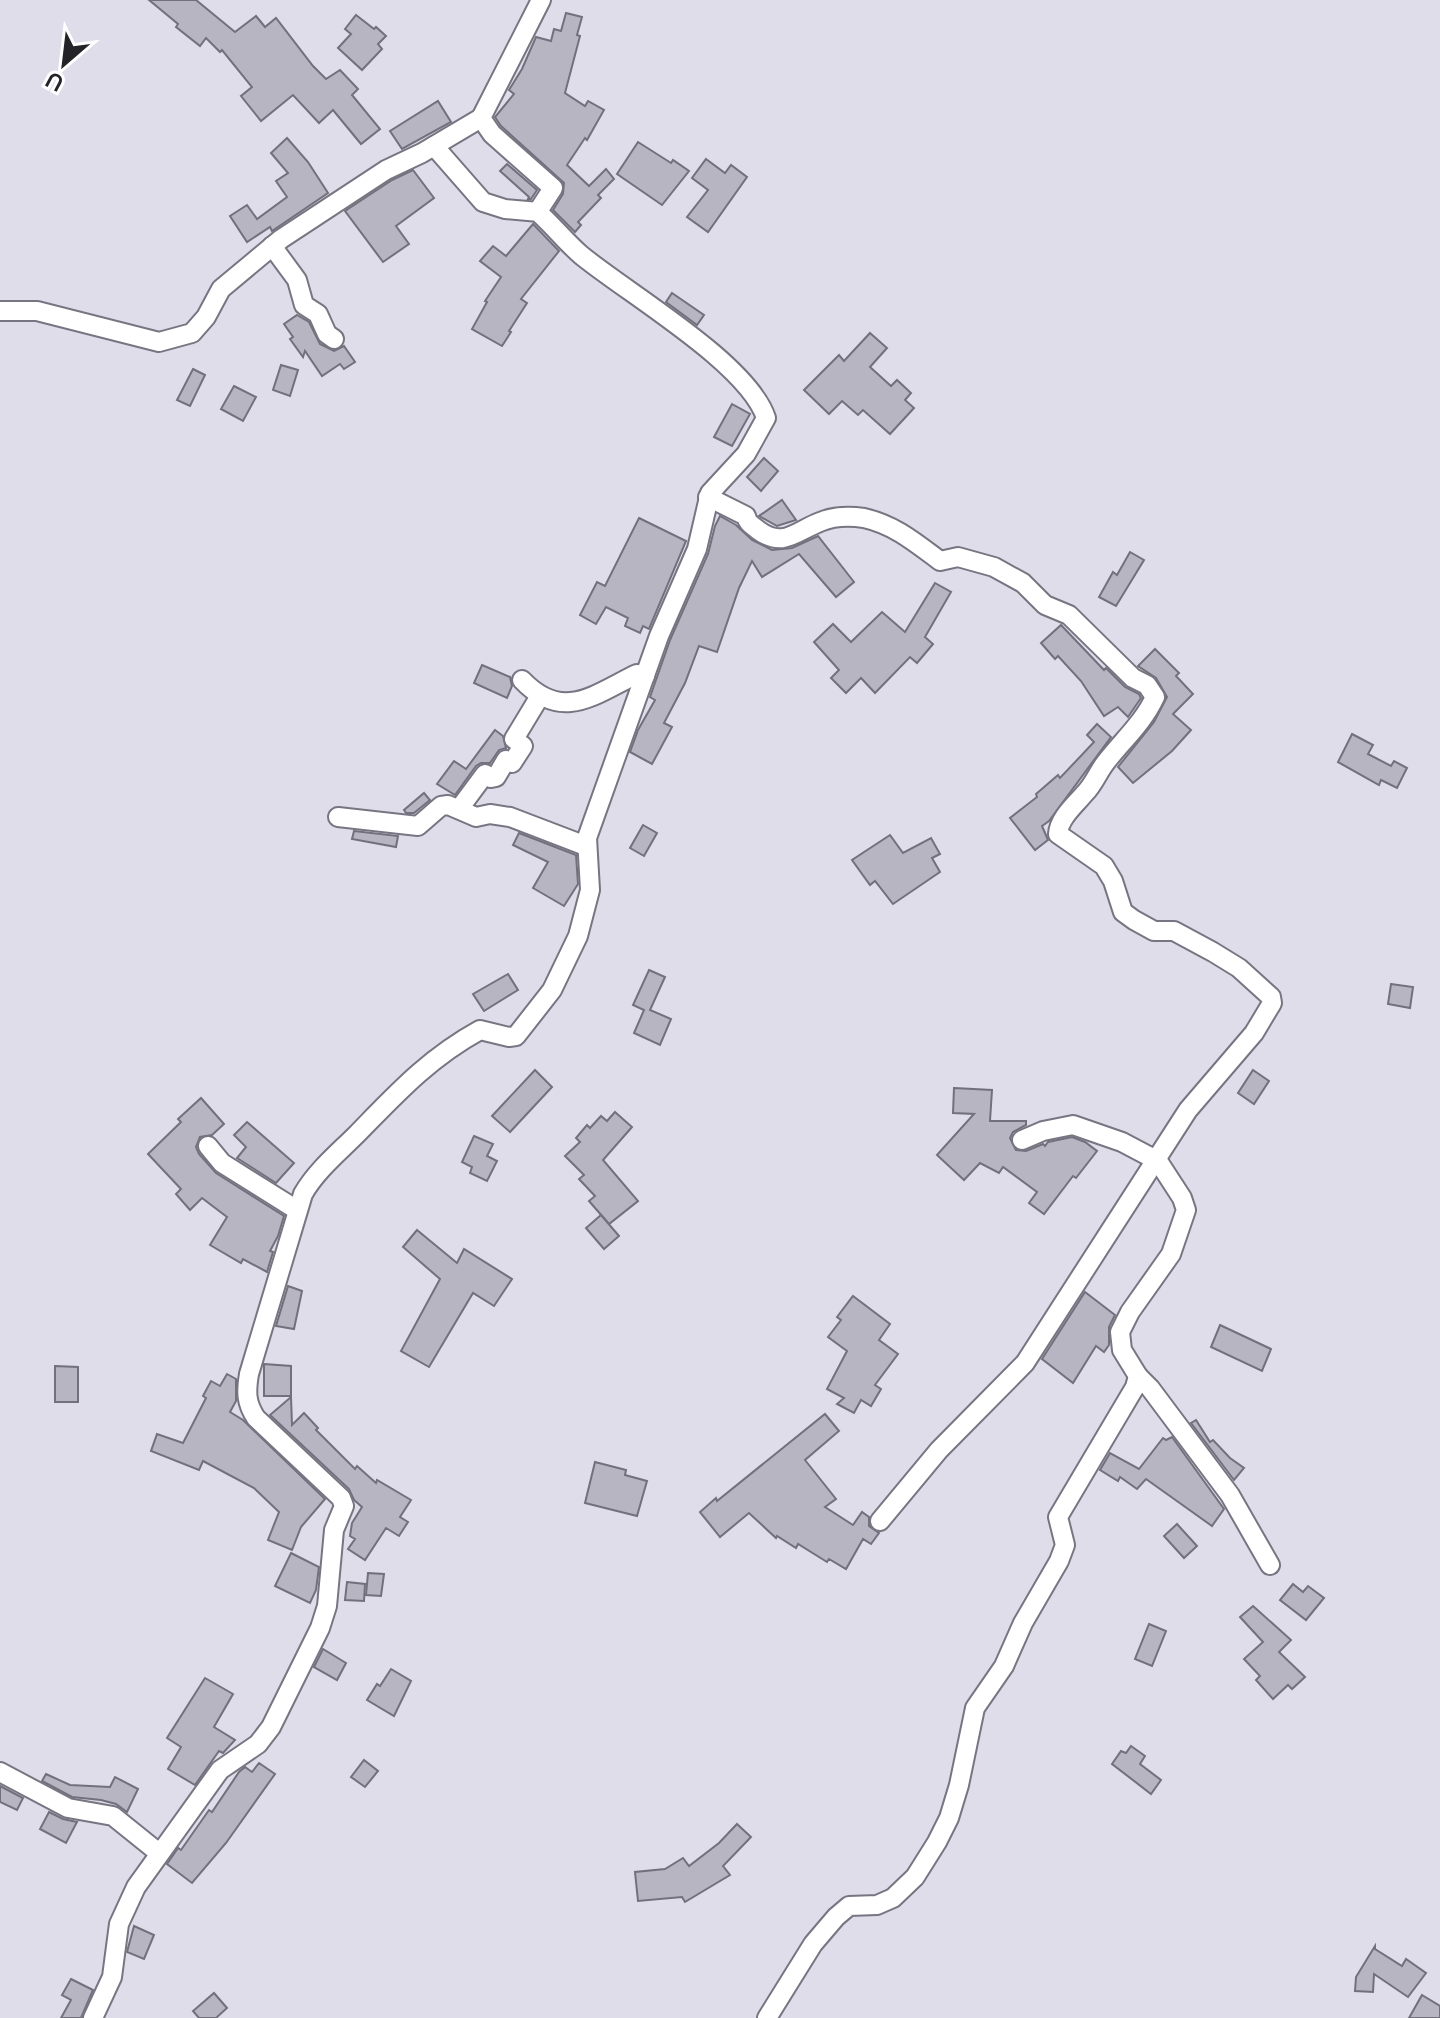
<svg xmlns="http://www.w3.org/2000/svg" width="1440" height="2018" font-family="Lato,sans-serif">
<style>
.building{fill:#b8b5c3;stroke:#72707c;stroke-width:2}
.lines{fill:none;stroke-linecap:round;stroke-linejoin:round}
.minor-casing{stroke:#787582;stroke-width:22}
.minor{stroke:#fff;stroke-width:18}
</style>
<rect width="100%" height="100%" fill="#e0ddeb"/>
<g class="building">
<path d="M149,0H196L235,32L256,16L265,27L276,18L313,66L326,79L340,70L358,89L352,95L380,129L361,144L333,110L319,123L293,95L261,121L241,96L252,87L222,50L220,52L206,38L200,46L176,27L178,24Z"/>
<path d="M566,13L582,17L577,35L580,36L565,93L585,106L588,101L604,110L587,140L585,138L567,165L589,186L606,169L614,179L598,195L601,198L578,222L581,225L575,232L553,210L563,194L564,183L501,126L495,117L514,94L509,90L522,69L536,37L551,41L554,29L561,31Z"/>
<path d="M356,15L374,29L376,27L386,36L378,44L382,49L362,70L338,48L351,34L345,29Z"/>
<path d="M438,101L451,122L402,149L390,131Z"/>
<path d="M287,138L308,162L328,193L272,231L270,227L247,242L230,216L247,205L257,219L287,197L276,181L288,173L271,153Z"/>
<path d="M638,142L671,163L673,160L689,171L662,205L617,174Z"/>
<path d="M706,159L725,173L731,165L747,177L708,232L687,217L708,190L692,178Z"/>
<path d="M507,164L537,190L531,199H528L529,197L500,171Z"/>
<path d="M413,170L434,198L396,226L409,244L383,262L345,211L392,180Z"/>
<path d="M533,224L559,251L521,299L527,303L509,331L511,332L502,346L472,329L487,302L485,301L501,277L480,261L493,246L506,256Z"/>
<path d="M672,293L704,315L697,325L666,302Z"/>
<path d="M297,315L309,322L320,344L334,351L344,346L355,362L344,369L340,364L322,376L305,351L303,357L290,339L293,337L284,324Z"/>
<path d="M870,333L887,348L870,367L891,386L897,380L911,393L905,400L914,408L890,434L863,410L858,415L842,401L829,414L804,390L839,355L844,361Z"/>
<path d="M281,365L298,370L290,396L273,390Z"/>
<path d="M193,369L205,375L190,406L177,400Z"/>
<path d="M234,386L256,397L243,421L221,409Z"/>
<path d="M732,404L750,414L732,446L714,437Z"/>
<path d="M764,458L778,471L761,491L747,477Z"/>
<path d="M782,500L796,520L777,526L759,516Z"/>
<path d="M720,516L736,525L752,540L772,550L792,548L818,536L854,582L836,597L799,554L762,577L752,561L739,588L717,652L699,646L685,683L664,723L672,727L652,764L630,752L638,730L655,700L650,697L670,640L708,554L715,526Z"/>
<path d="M639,518L686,541L649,629L643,626L640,633L625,626L628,618L606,607L596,624L580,615L597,582L605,586Z"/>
<path d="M1130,552L1144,560L1116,606L1099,597L1113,572L1117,575Z"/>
<path d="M935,583L951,592L925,637L933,644L917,663L910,657L875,693L861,678L846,693L831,678L839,670L814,642L833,624L851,642L882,612L905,632Z"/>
<path d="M1061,625L1104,670L1106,668L1125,687L1139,694L1141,698L1128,717L1118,707L1104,716L1081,681L1058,656L1055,659L1041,643Z"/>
<path d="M1155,649L1179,673L1176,676L1193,694L1173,714L1191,730L1172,751L1133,783L1118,767L1154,722L1167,697L1156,678L1138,666Z"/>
<path d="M482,665L510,677L512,686L507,698L474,683Z"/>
<path d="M1097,724L1111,737L1049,821L1042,826L1048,840L1035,850L1010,818L1037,797L1036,794L1058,775L1060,778L1094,742L1087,735Z"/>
<path d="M495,730L503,736L506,748L499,750L490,763H481L476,766L455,795L437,784L454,761L466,769Z"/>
<path d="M1352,734L1373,745L1368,754L1391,766L1394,761L1407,768L1397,788L1381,780L1379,785L1338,762Z"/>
<path d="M424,793L430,800L414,813H406L404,810Z"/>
<path d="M643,825L657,833L644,856L630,848Z"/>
<path d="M354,831L398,836L396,847L352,839Z"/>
<path d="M519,833L576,855L578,884L564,906L533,888L548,862L513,845Z"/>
<path d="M890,835L903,853L931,838L940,854L932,858L940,872L893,904L875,881L870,885L852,860Z"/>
<path d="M649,970L665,977L650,1010L671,1019L660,1045L634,1033L644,1010L633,1005Z"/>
<path d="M508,974L518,990L484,1011L473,994Z"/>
<path d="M1391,984L1413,987L1410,1008L1388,1004Z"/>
<path d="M535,1070L552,1087L510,1132L492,1116Z"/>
<path d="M1253,1070L1269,1081L1254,1104L1238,1093Z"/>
<path d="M954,1088L992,1090L990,1121H1026V1125L1013,1132L1010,1138L1016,1150L1026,1151L1043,1144L1045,1146L1048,1142L1072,1137L1085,1142L1097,1151L1076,1178L1073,1176L1044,1214L1029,1203L1037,1192L1003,1167L999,1173L980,1163L964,1180L937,1155L974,1114L953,1113Z"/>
<path d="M201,1098L224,1124L212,1135L200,1137L196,1147L199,1154L216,1173L284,1216L278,1236L270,1251L273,1252L267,1272L243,1259L241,1263L210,1245L227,1217L202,1198L190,1210L176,1194L181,1189L148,1154L181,1122L178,1119Z"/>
<path d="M615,1112L632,1127L603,1160L638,1201L609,1224L589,1201L595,1196L579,1179L584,1175L565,1156L580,1142L576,1138L587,1125L590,1128L601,1116L607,1121Z"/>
<path d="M247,1122L294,1163L276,1183L237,1158L246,1147L234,1135Z"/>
<path d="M474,1136L493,1144L487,1156L497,1161L487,1181L470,1173L472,1167L462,1162Z"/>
<path d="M601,1215L619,1236L604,1249L586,1228Z"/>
<path d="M417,1230L457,1263L464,1249L512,1279L494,1306L473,1293L429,1367L401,1351L440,1279L403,1247Z"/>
<path d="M288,1286L302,1291L294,1329L276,1326Z"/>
<path d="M1085,1292L1115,1315L1109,1327V1345L1104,1352L1096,1346L1073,1383L1042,1359Z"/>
<path d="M853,1296L890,1324L879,1340L898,1354L875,1385L881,1389L871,1406L861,1400L854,1413L837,1404L844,1398L827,1389L847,1351L828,1337L841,1320L837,1317Z"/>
<path d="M1220,1325L1271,1349L1262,1371L1211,1347Z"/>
<path d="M264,1364L291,1366V1396H264Z"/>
<path d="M55,1366L78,1367V1402H55Z"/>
<path d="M227,1374L236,1379V1401L230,1412L243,1420L325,1499L301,1527L292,1550L268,1540L279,1512L254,1488L203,1461L199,1470L151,1451L157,1434L183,1443L206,1398L203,1396L211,1381L220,1386Z"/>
<path d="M291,1397L292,1425L304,1413L318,1428L316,1430L355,1469L357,1466L376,1483L377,1480L411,1500L400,1517L408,1522L399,1536L386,1528L365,1560L348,1549L355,1539L350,1536L352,1523L362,1507L354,1500L349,1489L270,1415Z"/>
<path d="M825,1414L839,1431L805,1460L836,1499L825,1507L853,1525L862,1512L869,1517V1526L879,1533L871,1544L863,1539L846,1569L829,1559L827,1562L798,1544L796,1548L777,1536L776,1538L749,1513L720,1537L700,1512L716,1498L717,1501Z"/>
<path d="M1196,1420L1210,1442L1213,1440L1230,1458L1244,1468L1234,1480L1191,1423Z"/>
<path d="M1172,1437L1224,1509L1212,1526L1146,1479L1137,1489L1120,1477L1118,1481L1100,1470L1110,1453L1139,1469L1163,1438L1166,1440Z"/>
<path d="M595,1462L626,1470L625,1475L647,1481L637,1516L585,1503Z"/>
<path d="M1177,1524L1197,1546L1184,1558L1164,1536Z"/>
<path d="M291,1553L319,1567L316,1590L310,1603L275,1586Z"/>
<path d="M368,1573L384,1574L381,1596L366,1595Z"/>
<path d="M347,1582L365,1584L364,1601L345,1600Z"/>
<path d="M1293,1584L1303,1592L1308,1586L1324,1598L1306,1620L1280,1600Z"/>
<path d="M1253,1606L1291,1640L1279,1652L1305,1677L1292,1689L1288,1685L1273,1699L1256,1680L1260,1676L1244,1659L1263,1642L1240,1617Z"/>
<path d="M1149,1624L1166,1631L1152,1666L1135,1659Z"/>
<path d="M323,1649L346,1663L337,1680L314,1667Z"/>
<path d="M391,1669L411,1681L394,1716L367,1700L377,1684L380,1686Z"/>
<path d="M205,1678L233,1694L214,1727L235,1740L223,1753L219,1751L195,1785L168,1769L181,1747L167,1738Z"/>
<path d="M1131,1746L1145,1756L1140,1764L1161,1780L1151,1794L1112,1764L1121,1751L1126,1753Z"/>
<path d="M364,1760L378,1771L365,1787L351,1777Z"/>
<path d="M259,1763L275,1774L226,1843L192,1883L167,1864L178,1848L181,1850L209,1810L212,1812L239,1772L245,1767L252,1772Z"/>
<path d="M46,1774L70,1785L110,1787L115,1777L138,1789L127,1812L116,1804L101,1800L72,1797L42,1781Z"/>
<path d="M0,1786L23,1798L17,1810L0,1802Z"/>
<path d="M49,1812L63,1819L77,1822L66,1843L40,1829Z"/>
<path d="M737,1824L751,1837L723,1866L730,1875L685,1902L682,1897L638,1901L635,1872L665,1869L683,1858L689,1866L719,1843Z"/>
<path d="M134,1926L154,1935L144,1959L127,1952Z"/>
<path d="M1375,1946V1949L1402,1966L1406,1959L1426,1973L1408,1997L1374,1974L1373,1992L1355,1991L1356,1977Z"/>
<path d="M71,1979L93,1990L81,2018H61L71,2000L62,1995Z"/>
<path d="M214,1993L227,2008L216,2018H199L193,2011Z"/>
<path d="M1422,1995L1440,2006V2018H1409Z"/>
</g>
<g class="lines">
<g class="minor-casing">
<g id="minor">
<path d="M434,146L483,202L505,209L539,212"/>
<path d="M272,246L297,280L304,305L318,314L327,334L334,339"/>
<path d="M0,311H37L159,342L192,333L206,317L221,289L281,239L386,170L422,153L481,118"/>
<path d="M708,497L746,516C748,524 752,525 758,530C783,549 796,531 820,522C834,516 850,516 864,518C895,525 916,543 940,561L958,557L994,567L1023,583L1045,605L1069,615L1133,678L1147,685L1155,697C1143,723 1123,740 1106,762C1098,772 1094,784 1085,793C1075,805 1059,818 1058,834L1104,866L1113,881L1123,912L1134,920L1154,931H1174L1213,952L1239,968L1271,997L1272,1003L1254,1033L1188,1110L1025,1363L939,1450L880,1521"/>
<path d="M522,680C563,723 595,694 637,674L645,676"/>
<path d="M459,809L485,774L491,778L496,777L506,760L512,763L523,746L514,739L540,696"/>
<path d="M338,817L418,826L441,806L448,805L476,817L490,814L510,817L586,846"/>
<path d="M208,1146L222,1163L297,1210"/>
<path d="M1138,1376L1150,1388L1230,1495L1270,1565"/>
<path d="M0,1772L68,1808L113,1816L159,1853"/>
<path d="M93,2018L112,1977L119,1924L136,1887L220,1770L258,1744L271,1727L320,1628L327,1606L334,1530L344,1506L341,1498L256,1418C246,1403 246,1392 249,1374L303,1194C316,1171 338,1153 357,1134C397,1093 429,1058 480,1030L509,1037L516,1036L552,990L578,936L590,890L587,838L659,636L697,549L710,493L746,454L766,418C748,363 627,293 581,255C567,243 555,228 541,215L540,208L553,188L492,134L481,118L541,0"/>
<path d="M767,2018L813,1944L836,1917L849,1906L877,1905L893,1898L915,1877L937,1842L949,1818L959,1785L975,1708L1004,1666L1023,1623L1059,1561L1065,1545L1058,1517L1135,1387L1138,1376L1122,1350L1120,1332L1130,1312L1171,1254L1186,1210L1182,1198L1158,1161L1122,1142L1073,1125L1043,1131L1022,1140"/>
</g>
</g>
<use href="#minor" class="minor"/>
</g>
<g transform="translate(64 64) rotate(208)" stroke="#ffffff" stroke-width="6" paint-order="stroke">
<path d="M0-6L14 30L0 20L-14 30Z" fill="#242328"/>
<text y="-12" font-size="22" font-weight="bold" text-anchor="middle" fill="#242328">U</text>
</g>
</svg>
